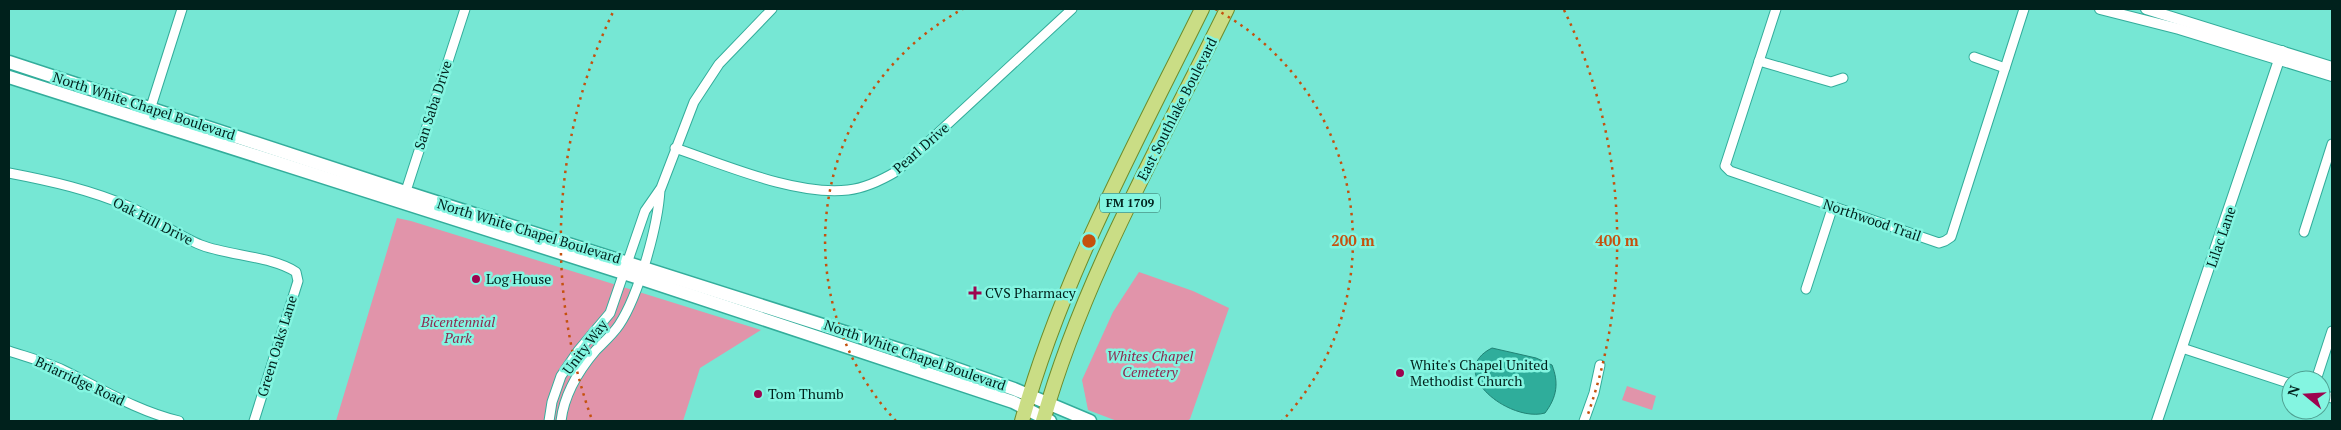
<svg xmlns="http://www.w3.org/2000/svg" width="2341" height="430" font-family="'PT Serif',serif">
<style>
.green{fill:#e194aa}
.water{fill:#2fad9b;stroke:#218375}
.lines{fill:none;stroke-linecap:round;stroke-linejoin:round}
.minor-casing{stroke:#33ad9b;stroke-width:11}
.tertiary-casing{stroke:#33ad9b;stroke-width:12}
.secondary-casing{stroke:#33ad9b;stroke-width:15}
.primary-casing{stroke:#6d8c2b;stroke-width:16}
.minor{stroke:#fff;stroke-width:9}
.tertiary{stroke:#fff;stroke-width:10}
.secondary{stroke:#fff;stroke-width:12}
.primary{stroke:#cadd85;stroke-width:14}
.ring{fill:none;stroke:#c5510e;stroke-width:2.5;stroke-dasharray:2.5 5}
.poi-dot{fill:#9d044f;stroke:#84f5e1;stroke-width:2}
.labels{text-anchor:middle;stroke-width:5;stroke-linejoin:round;paint-order:stroke}
.shield{fill:#84f5e1;stroke:#286157;stroke-width:1}
.shield-label{font-size:12px;font-weight:bold;fill:#00211c}
.street-label{font-size:14px;fill:#00211c;stroke:#84f5e1}
.poi-label{font-size:14px;fill:#00211c;stroke:#84f5e1;text-anchor:start}
.park-label{font-size:14px;font-style:italic;fill:#8e284f;stroke:#84f5e1}
.centre{fill:#c5510e;stroke:#84f5e1;stroke-width:2.5}
.ring-label{font-size:15px;text-anchor:middle;font-weight:bold;fill:#c5510e;stroke:#84f5e1;stroke-width:5;stroke-linejoin:round;paint-order:stroke}
</style>
<rect width="100%" height="100%" fill="#76e7d4"/>
<g class="green">
<path d="M397,218L411,221L761,330L700,368L683,421H336Z"/>
<path d="M1139,272L1193,291L1229,308L1190,419L1187,421H1117L1088,410L1082,380L1113,312Z"/>
<path d="M1627,386L1656,396L1652,410L1622,400Z"/>
</g>
<path class="water" d="M1492,348L1536,358L1552,365C1559,383 1557,397 1545,413C1510,423 1444,372 1492,348Z"/>
<g class="lines">
<g class="minor-casing">
<g id="minor">
<path d="M1776,9L1725,166L1730,171L1939,243L1945,241L1951,237L2024,9"/>
<path d="M1974,57L2005,68"/>
<path d="M1759,61L1831,82L1843,78"/>
<path d="M149,113L182,9"/>
<path d="M675,148C725,165 796,196 848,190C866,188 882,180 897,171L1072,9"/>
<path d="M9,173C51,181 91,190 130,207C154,218 176,235 201,245C229,256 272,256 296,272L298,281L254,421"/>
<path d="M404,197L465,9"/>
<path d="M2304,232L2332,144"/>
<path d="M1806,289L1833,206"/>
<path d="M2182,348L2291,384"/>
<path d="M9,351C27,357 46,362 63,370C102,389 137,411 179,421"/>
<path d="M2316,380L2332,331"/>
<path d="M2321,394L2332,398"/>
<path d="M549,421L552,402L561,376L578,351L610,313L645,211L661,188L694,102L719,64L772,9"/>
<path d="M561,421C564,395 579,370 596,350C604,342 613,334 619,325C639,295 658,225 660,190"/>
<path d="M1584,421L1594,393L1600,365"/>
</g>
</g>
<g class="tertiary-casing">
<g id="tertiary">
<path d="M2100,9L2179,29L2332,76"/>
<path d="M2146,9L2332,67"/>
<path d="M2157,421L2282,51"/>
</g>
</g>
<g class="secondary-casing">
<g id="secondary">
<path d="M9,62L405,192L923,357L1014,389L1090,421"/>
<path d="M9,77L639,278L1013,402L1050,421"/>
</g>
</g>
<g class="primary-casing">
<g id="primary">
<path d="M1022,421C1062,277 1136,143 1202,9"/>
<path d="M1043,421C1084,276 1161,144 1227,9"/>
</g>
</g>
<use href="#minor" class="minor"/>
<use href="#tertiary" class="tertiary"/>
<use href="#secondary" class="secondary"/>
<use href="#primary" class="primary"/>
</g>
<g class="ring">
<path d="M896 421A264 264 0 0 1 963 9M1215 9A264 264 0 0 1 1282 421"/>
<path d="M591 417A528 528 0 0 1 614 10M1564 10A528 528 0 0 1 1587 417"/>
</g>
<g class="poi-dot">
<circle cx="476" cy="279" r="5"/>
<path d="M972.5 285.5h5v5h5v5h-5v5h-5v-5h-5v-5h5z"/>
<circle cx="1400" cy="373" r="5"/>
<circle cx="758" cy="394" r="5"/>
</g>
<g class="labels">
<rect class="shield" x="1100" y="193.5" width="60" height="19" rx="4"/>
<g class="shield-label">
<text x="1130" y="207">FM 1709</text>
</g>
<g class="street-label">
<text transform="translate(433 105) rotate(-72)" y="5">San Saba Drive</text>
<text transform="translate(144 106) rotate(18)" y="5">North White Chapel Boulevard</text>
<text transform="translate(1177 109) rotate(-63)" y="5">East Southlake Boulevard</text>
<text transform="translate(921 148) rotate(-41)" y="5">Pearl Drive</text>
<text transform="translate(1872 220) rotate(19)" y="5">Northwood Trail</text>
<text transform="translate(153 221) rotate(27)" y="5">Oak Hill Drive</text>
<text transform="translate(529 231) rotate(17)" y="5">North White Chapel Boulevard</text>
<text transform="translate(2221 237) rotate(-71)" y="5">Lilac Lane</text>
<text transform="translate(277 346) rotate(-73)" y="5">Green Oaks Lane</text>
<text transform="translate(585 347) rotate(-53)" y="5">Unity Way</text>
<text transform="translate(915 355) rotate(19)" y="5">North White Chapel Boulevard</text>
<text transform="translate(80 381) rotate(25)" y="5">Briarridge Road</text>
</g>
<g class="poi-label">
<text x="486" y="284">Log House</text>
<text x="985" y="298">CVS Pharmacy</text>
<text x="1410" y="370">White's Chapel United<tspan x="1410" dy="16">Methodist Church</tspan></text>
<text x="768" y="399">Tom Thumb</text>
</g>
<g class="park-label">
<text x="458" y="327">Bicentennial<tspan x="458" dy="16">Park</tspan></text>
<text x="1150" y="361">Whites Chapel<tspan x="1150" dy="16">Cemetery</tspan></text>
</g>
</g>
<circle cx="1089" cy="241" r="8" class="centre"/>
<g class="ring-label">
<text x="1353" y="246">200 m</text>
<text x="1617" y="246">400 m</text>
</g>
<rect width="2341" height="430" fill="none" stroke="#00211c" stroke-width="20"/>
<g transform="translate(2306 395) rotate(288)"><circle r="24" fill="#84f5e1" stroke="#4fa092"/>
<path d="M0-4L9 19L0 12L-9 19Z" fill="#9d044f"/>
<text y="-8" font-size="14" font-weight="bold" text-anchor="middle" fill="#00211c">N</text>
</g>
</svg>
